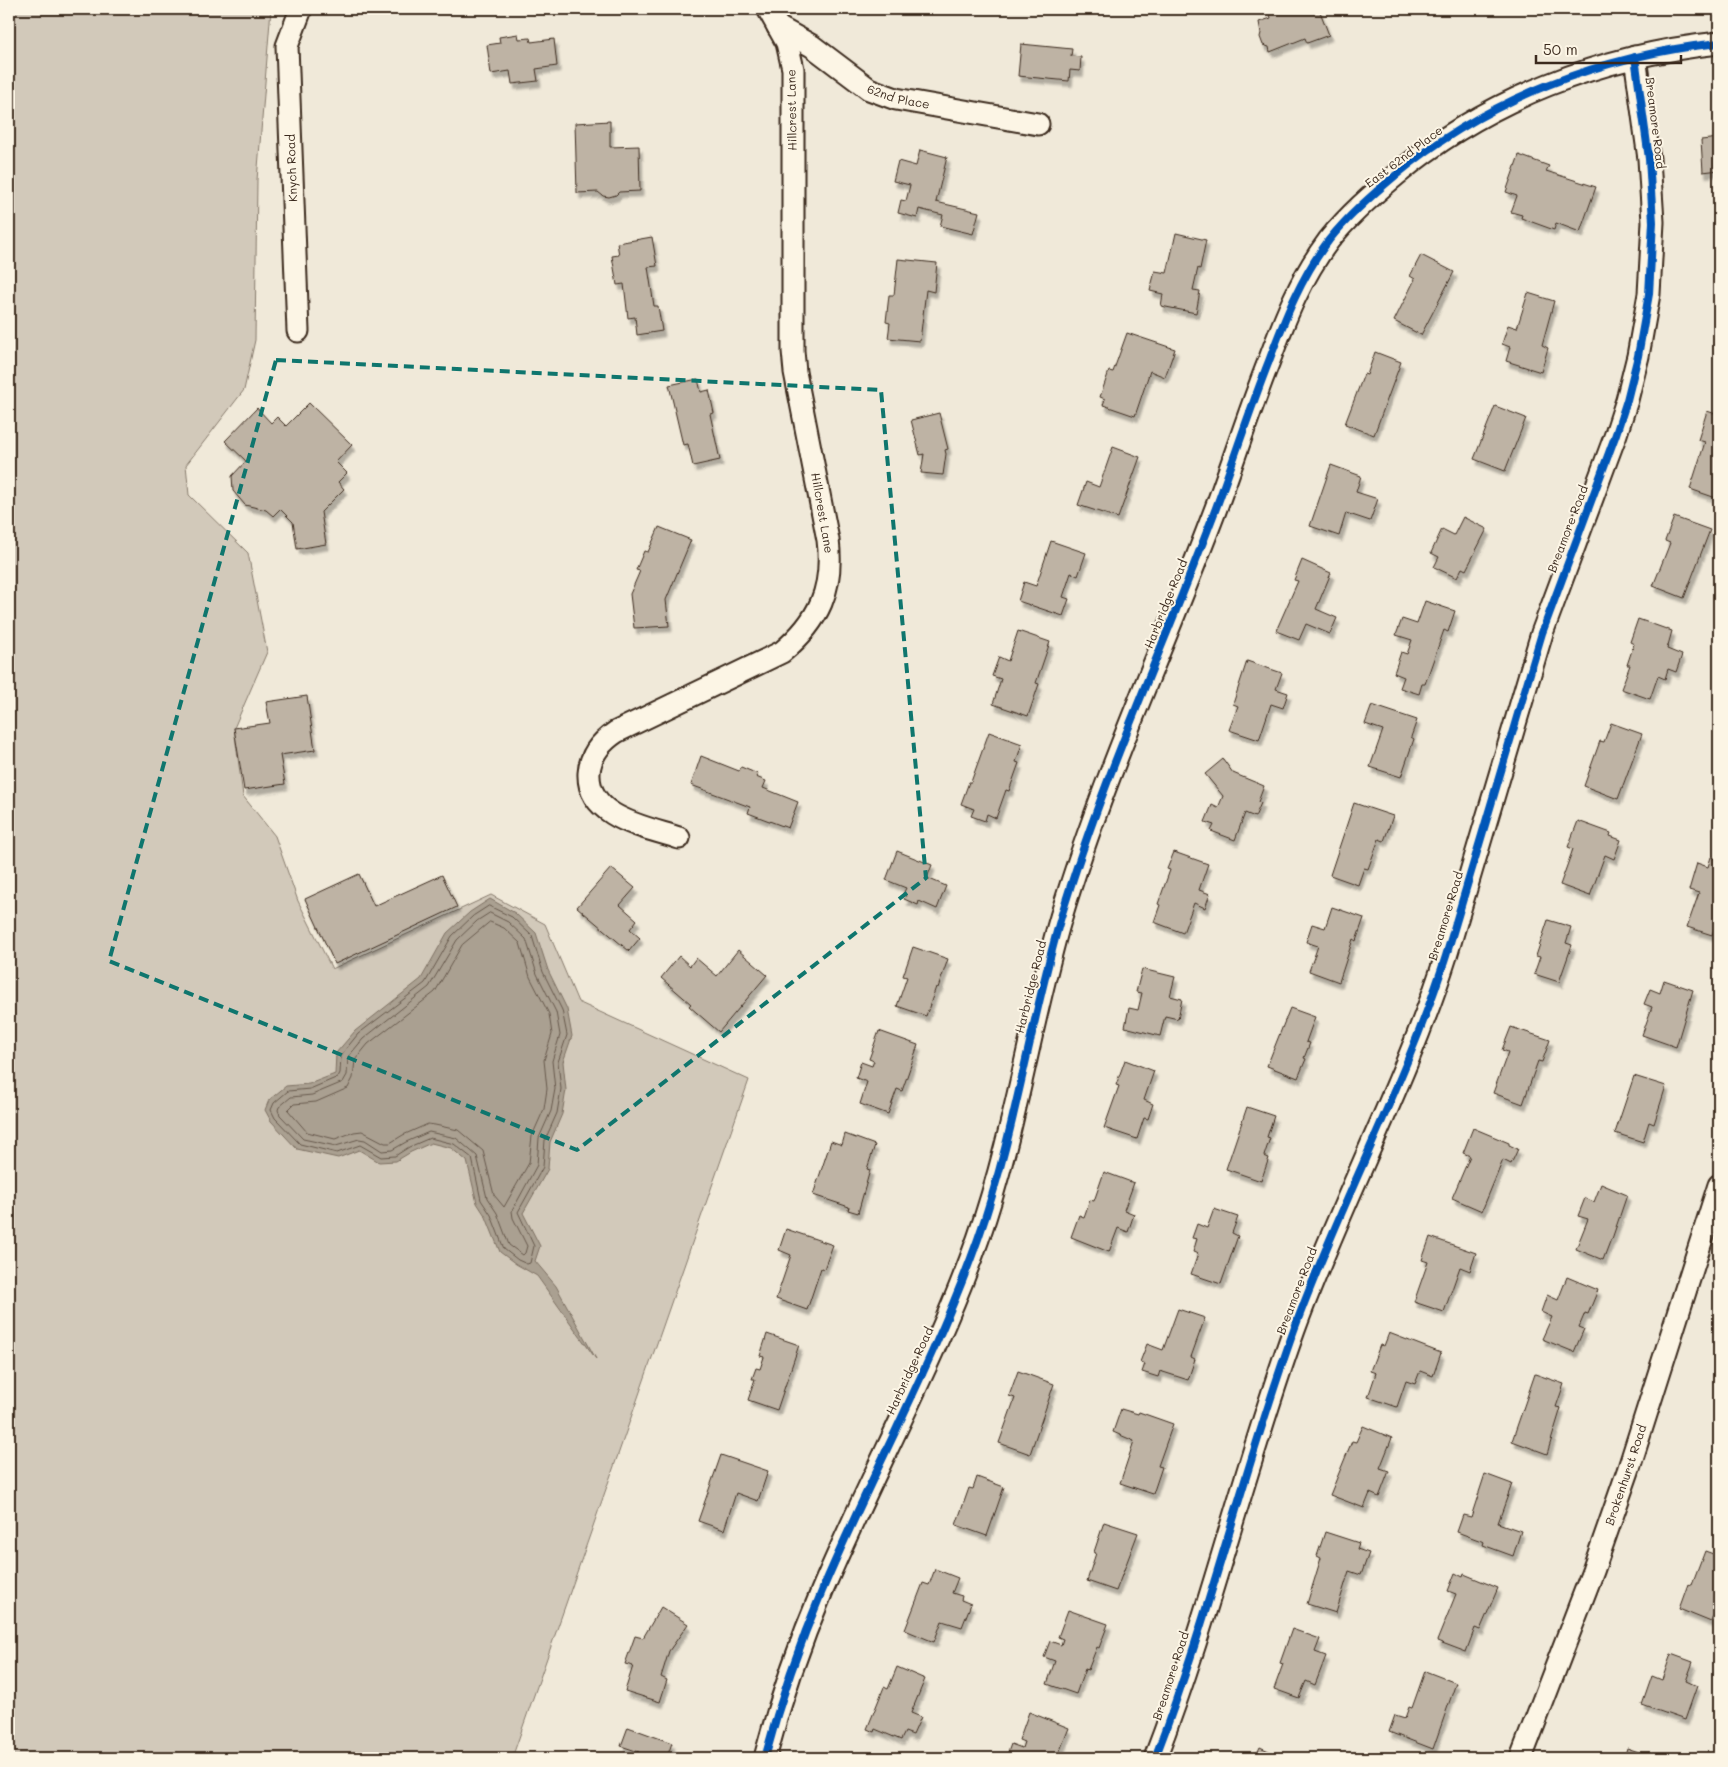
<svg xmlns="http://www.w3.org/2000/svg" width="1728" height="1767" font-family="Mali,sans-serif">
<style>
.green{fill:#d2c9ba;stroke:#867a6c}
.water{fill:#aaa091;stroke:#7e7163}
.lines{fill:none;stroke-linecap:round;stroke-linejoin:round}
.shore{stroke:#67594c;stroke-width:1}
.building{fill:#beb3a4;stroke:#3b2a1e;filter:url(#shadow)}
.minor-casing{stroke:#3b2a1e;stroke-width:25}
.minor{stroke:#fcf5e5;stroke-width:21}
.cycleway-casing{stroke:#fcf5e5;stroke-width:11}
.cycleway{stroke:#0057b8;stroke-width:8}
.marked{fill:none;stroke:#0f766e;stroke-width:4;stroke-dasharray:10 6;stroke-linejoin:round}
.labels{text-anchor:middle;stroke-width:4;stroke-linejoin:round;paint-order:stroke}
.street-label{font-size:12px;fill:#3b2a1e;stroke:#fcf5e5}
</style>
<defs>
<filter id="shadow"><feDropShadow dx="3" dy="5.5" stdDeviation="1" flood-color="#0004"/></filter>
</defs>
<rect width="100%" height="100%" fill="#f0e9d9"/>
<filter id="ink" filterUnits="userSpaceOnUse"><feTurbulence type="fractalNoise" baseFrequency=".02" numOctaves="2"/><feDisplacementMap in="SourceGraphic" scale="10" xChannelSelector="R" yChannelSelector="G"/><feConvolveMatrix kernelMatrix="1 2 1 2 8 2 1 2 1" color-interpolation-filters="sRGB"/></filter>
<g filter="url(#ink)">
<path class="green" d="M9,9H271L257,180L255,340L244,390L186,465L189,495L248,553L267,652L234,728L243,796L275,836L298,901L332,969L491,895L545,924L578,1002L749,1080L512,1758H9Z"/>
<path class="water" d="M490,899L515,913L536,933L548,970L567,1009L572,1036L563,1062L566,1090L562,1114L550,1142L548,1169L523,1213L540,1246L535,1261L556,1286L596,1359L537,1276L516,1264L500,1252L486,1217L477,1203L467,1161L451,1148L431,1143L411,1152L396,1161L379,1162L359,1150L338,1158L297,1149L271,1121L265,1110L269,1100L286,1086L309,1084L335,1074L336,1053L355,1031L421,979L447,933L470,912Z"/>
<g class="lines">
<g class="shore">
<path d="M489,906L512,917L532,936L543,972L562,1010L567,1035L558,1062L561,1089L557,1113L545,1140L543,1167L518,1212L534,1246L530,1263L527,1264L518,1260L504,1249L491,1215L481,1200L472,1158L454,1144L430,1138L409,1147L395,1156L381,1157L360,1145L337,1153L300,1144L275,1118L271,1110L274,1103L288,1091L310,1089L338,1077L340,1073L341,1055L358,1034L425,983L452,936L473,916Z"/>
<path d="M490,913L508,922L526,939L537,974L556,1012L560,1035L552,1061L555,1089L551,1111L539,1138L537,1165L512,1211L513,1218L527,1246L525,1253L523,1255L509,1245L497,1213L487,1198L477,1156L456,1138L429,1132L406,1142L392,1150L382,1151L365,1140L359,1139L336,1146L303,1139L280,1115L278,1110L279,1107L291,1097L312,1095L343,1082L347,1075L348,1057L363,1039L429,987L457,940L477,921Z"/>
<path d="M490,922L504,928L520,943L530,977L549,1014L552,1034L544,1060L547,1089L544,1109L532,1136L529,1163L504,1207L494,1195L483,1151L458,1130L435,1125L428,1124L403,1135L390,1143H385L362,1131L354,1132L335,1139L307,1132L288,1110L294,1104L316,1102L348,1088L353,1078L355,1060L368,1044L435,992L462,945Z"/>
</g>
</g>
<g class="building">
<path d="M1268,9H1319L1329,35L1307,43L1305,38L1270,52L1269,47L1263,45L1260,37L1261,33L1259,22L1271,18Z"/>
<path d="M518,34L519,39L530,38L531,42L554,39L557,66L536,69L538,81L512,84L510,71L491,74L487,45L500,43L499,37Z"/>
<path d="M1021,44L1072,49L1071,56L1081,57L1080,71L1070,70L1069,81L1018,76Z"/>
<path d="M610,121V147L639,146L640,191L619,192L616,195L609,197L603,196L598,192L577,193L575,123Z"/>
<path d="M1719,138V170L1703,172L1701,140Z"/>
<path d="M920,150L947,157L936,202L979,212L973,234L940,226L943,215L919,209L917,218L898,213L901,200L906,201L910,185L893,181L898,161L916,166Z"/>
<path d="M1519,155L1549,166L1546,171L1596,187L1580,232L1556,223L1554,230L1521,218L1522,215L1511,212L1517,196L1506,192Z"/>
<path d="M1176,233L1206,240L1200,269L1198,268L1193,290L1200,291L1196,313L1161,306L1163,294L1150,291L1155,271L1167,273Z"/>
<path d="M652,237L657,266L648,267L654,306H658L662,331L637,335L635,317L628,318L624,284L617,285L612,256L619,255L617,243Z"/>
<path d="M1421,255L1454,272L1421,335L1394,321L1415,279L1410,276Z"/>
<path d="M898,259L937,263L934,292L926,290L920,341L888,338L890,323L886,322L889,295H894Z"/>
<path d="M1528,293L1554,301L1542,345L1548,348L1541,372L1506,361L1510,347L1502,344L1508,325L1517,328Z"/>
<path d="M1127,333L1175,349L1165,377L1150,371L1135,416L1103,405L1105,399L1100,397L1109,371L1113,372Z"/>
<path d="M1375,352L1401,362L1374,435L1345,424L1364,374L1367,375Z"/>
<path d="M698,379L701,392L709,390L714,413L710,414L720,460L693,466L688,444L683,445L669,385Z"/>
<path d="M309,403L352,445L336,462L347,473L338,482L344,489L321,512L326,544L297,549L293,522L280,509L273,516L266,510L245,505L233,491L232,476L246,461L225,441L257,408L271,423L277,417L286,426Z"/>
<path d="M1495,406L1526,418L1505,471L1474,459Z"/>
<path d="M1707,411L1719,415V499L1690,489L1705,442L1698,440Z"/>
<path d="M939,413L948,449L945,450L946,454L943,475L921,473L924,454L920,455L911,420Z"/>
<path d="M1113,447L1140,457L1118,518L1078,505L1086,482L1099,487Z"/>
<path d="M1331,465L1361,476L1356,492L1378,499L1370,521L1346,513L1339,536L1310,526Z"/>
<path d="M1463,517L1487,529L1466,570L1462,568L1457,578L1434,567L1439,557L1431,553L1442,529L1454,535Z"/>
<path d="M1674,517L1710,530L1684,598L1653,586L1670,543L1665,541Z"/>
<path d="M659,527L691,540L666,600L669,626L634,628L630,594L640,571L636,570L644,551L648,552Z"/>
<path d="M1051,541L1086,553L1078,576L1071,573L1063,597L1069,599L1063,616L1018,601L1024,582L1036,586Z"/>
<path d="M1302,560L1331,573L1316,609L1337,618L1330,634L1306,624L1299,640L1276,631L1298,581L1294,580Z"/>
<path d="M1425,601L1455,611L1448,632L1444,630L1425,684H1422L1419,694L1400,688L1404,677L1394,673L1401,652L1407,654L1412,640L1396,635L1402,619L1417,624Z"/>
<path d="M1638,619L1672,631L1667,649L1682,655L1676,672L1668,669L1665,679L1658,676L1650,699L1621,689L1630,665H1627L1634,644L1630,642Z"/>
<path d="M1018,631L1050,642L1036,683L1039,684L1028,716L993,704L1001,679L992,676L999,657L1008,661Z"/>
<path d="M1247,661L1282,673L1276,689L1288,693L1283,708L1271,704L1259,740L1229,730L1238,706L1233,704Z"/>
<path d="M307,696L315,750L280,755L285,784L244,790L234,728L270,723L266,702Z"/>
<path d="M1372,705L1417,720L1411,737L1414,739L1401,777L1370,767L1383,730L1365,724Z"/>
<path d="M1611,723L1642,734L1618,799L1584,786L1600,741L1604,742Z"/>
<path d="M989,732L1022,744L1016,762L1019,763L1009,791L1006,790L996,818L987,814L985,821L971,816L974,809L961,804L969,782H971Z"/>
<path d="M701,756L739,771L741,767L758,774L756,777L766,781L763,788L798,802L788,828L748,813L750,807L691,785Z"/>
<path d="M1223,759L1233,773L1264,786L1258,802L1261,803L1255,817L1245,813L1235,840L1211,831L1214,825L1205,822L1212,805L1218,808L1223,796L1205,774Z"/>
<path d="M1354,803L1393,816L1384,841L1379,839L1368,869L1364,868L1358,885L1330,875Z"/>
<path d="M1578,821L1611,833L1610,836L1621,840L1614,859L1605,855L1590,896L1560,885L1573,849L1568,847Z"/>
<path d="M897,851L932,865L927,878L946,886L937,909L919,901L918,905L904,899L906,895L903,894L906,888L886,880Z"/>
<path d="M1174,852L1208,864L1199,890L1210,894L1205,908L1194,903L1183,933L1154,922L1160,905L1158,904L1170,870L1167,869Z"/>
<path d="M1711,857L1719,860V916L1712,935L1687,927L1699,893L1689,890L1697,863L1708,867Z"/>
<path d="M611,868L635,888L620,905L637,920L630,929L640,938L629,951L577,907Z"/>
<path d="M359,874L374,906L442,875L457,907L335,964L305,899Z"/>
<path d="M1332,907L1364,918L1356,941L1353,939L1339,982L1309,971L1318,946L1306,942L1312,924L1325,928Z"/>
<path d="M1548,920L1571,927L1566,943L1572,945L1559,982L1534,974L1540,957L1536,956Z"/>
<path d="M913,947L948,959L938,988L936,987L926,1016L897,1006L907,977L903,976Z"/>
<path d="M738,950L767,975L719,1032L689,1006L691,1004L661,978L679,956L690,966L696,958L717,976Z"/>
<path d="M1142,969L1175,977L1170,996L1182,999L1178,1019L1165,1016L1160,1036L1125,1027L1129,1008L1138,1010L1142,993L1136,992Z"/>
<path d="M1664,980L1693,990L1676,1047L1642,1035L1652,1007L1644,1004L1650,989L1660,993Z"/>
<path d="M1290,1008L1315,1017L1306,1042L1310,1043L1304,1058L1306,1059L1298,1078L1267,1066Z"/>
<path d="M1511,1027L1550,1040L1542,1062L1538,1061L1523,1104L1493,1093L1508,1052L1502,1050Z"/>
<path d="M879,1031L918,1045L902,1091L897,1089L888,1114L860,1104L867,1082L856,1078L861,1062L872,1066L874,1061L869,1059Z"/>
<path d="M1125,1060L1154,1071L1144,1100L1153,1104L1148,1119L1144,1118L1137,1139L1104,1128L1119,1086L1116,1085Z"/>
<path d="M1634,1076L1666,1086L1654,1124L1649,1122L1643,1142L1615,1133Z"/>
<path d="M1247,1107L1274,1116L1267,1137L1270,1138L1264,1156L1269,1158L1261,1181L1226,1169Z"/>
<path d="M1473,1128L1509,1143V1145L1518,1149L1511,1164L1503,1160L1482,1211L1452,1198L1470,1156L1463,1153Z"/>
<path d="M845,1134L875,1145L867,1169L870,1170L858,1213L848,1210L849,1207L813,1195L831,1141L842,1145Z"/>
<path d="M1104,1172L1134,1183L1124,1210L1134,1214L1128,1232L1118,1228L1109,1252L1071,1237L1079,1215L1084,1217L1090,1200L1094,1201Z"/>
<path d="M1601,1184L1627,1195L1612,1239H1611L1603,1260L1576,1249L1588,1219L1578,1216L1585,1198L1594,1202Z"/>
<path d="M1214,1209L1238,1217L1232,1233L1238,1236L1221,1284L1191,1274L1198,1254L1193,1252L1197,1239L1192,1238L1197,1224L1207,1228Z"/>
<path d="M786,1229L833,1245L824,1269L821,1268L807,1310L776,1299L791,1255L779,1250Z"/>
<path d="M1430,1237L1476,1253L1470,1271L1460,1267L1444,1312L1414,1302L1428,1262L1422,1260Z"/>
<path d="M1567,1277L1598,1290L1588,1314L1585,1313L1579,1327L1584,1329L1574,1352L1542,1339L1552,1317L1541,1312L1547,1295L1558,1300Z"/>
<path d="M1178,1309L1205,1318L1191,1357L1195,1359L1188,1380L1160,1371L1158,1377L1142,1372L1145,1364L1140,1362L1147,1344L1163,1350Z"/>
<path d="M1389,1333L1441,1353L1433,1376L1420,1371L1415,1384L1406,1381L1397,1407L1368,1397L1376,1373L1370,1371L1380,1345L1384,1346Z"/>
<path d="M767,1334L799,1345L777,1410L748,1400L755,1379H752L756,1368L760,1369L764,1357L760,1356Z"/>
<path d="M1018,1371L1054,1384L1030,1454L999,1443L1015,1398L1009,1396Z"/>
<path d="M1535,1374L1564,1384L1556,1407L1561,1408L1547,1454L1512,1441Z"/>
<path d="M1121,1409L1138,1414L1139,1412L1173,1424L1158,1466L1162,1467L1153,1494L1120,1483L1134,1441L1113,1432Z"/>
<path d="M1363,1426L1392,1438L1380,1468L1389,1471L1379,1497L1370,1493L1364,1508L1330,1495L1352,1441L1356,1442Z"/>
<path d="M721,1455L768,1471L758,1501L736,1493L724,1530L698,1521Z"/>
<path d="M1485,1474L1512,1484L1498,1523L1521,1531L1513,1556L1483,1545L1484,1542L1457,1532L1463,1515L1471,1517Z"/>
<path d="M977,1477L1004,1487L987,1536L956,1525L969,1488L973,1489Z"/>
<path d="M1104,1522L1138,1533L1116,1591L1087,1581L1096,1553L1094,1552Z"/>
<path d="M1325,1532L1359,1543L1357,1549L1369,1553L1361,1575L1349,1571L1336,1613L1307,1604L1321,1558L1317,1556Z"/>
<path d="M1705,1551L1719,1556V1600L1711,1622L1679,1609L1688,1584L1692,1585Z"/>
<path d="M935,1569L958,1578L952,1593L962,1596L961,1600L971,1604L962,1627L942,1621L934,1642L905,1630L923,1583L929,1585Z"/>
<path d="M1455,1573L1463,1577L1464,1574L1498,1588L1480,1630L1475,1628L1466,1652L1437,1641L1456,1594L1448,1591Z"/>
<path d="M661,1607L688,1624L669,1651L661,1677L667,1680L660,1702L625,1691L633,1666L625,1664L635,1636L643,1638Z"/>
<path d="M1068,1610L1108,1624L1099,1648L1097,1647L1088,1670L1085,1669L1076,1694L1047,1684L1055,1661L1044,1657L1050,1641L1061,1645L1063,1639L1058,1637Z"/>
<path d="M1292,1629L1320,1639L1315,1652L1326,1656L1315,1685L1306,1681L1299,1698L1274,1689L1283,1664L1280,1663Z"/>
<path d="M1671,1654L1693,1662L1686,1681L1697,1686L1685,1720L1642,1705L1652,1676L1662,1680Z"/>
<path d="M897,1667L925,1679L911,1713L921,1717L913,1735L905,1732L901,1740L875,1729L874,1732L867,1729L884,1687L888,1689Z"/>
<path d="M1425,1671L1456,1683L1433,1749L1389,1732L1395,1715L1405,1718L1409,1707L1412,1708Z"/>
<path d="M1029,1712L1069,1728L1057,1758H1006L1011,1744L1022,1748L1024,1742L1019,1740Z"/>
<path d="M628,1727L672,1743L667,1757L665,1756L664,1758H636L639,1752L621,1746Z"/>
<path d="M1260,1747L1284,1758H1255Z"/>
<path d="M1627,1748L1656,1758H1624Z"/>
</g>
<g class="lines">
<g class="minor-casing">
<g id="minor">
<path id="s1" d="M778,27L812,46L869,89L896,99L1038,124"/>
<path d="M298,331L287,46L301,9"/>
<path d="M679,838C646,827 587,818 589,773C590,755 601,742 616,732L782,652C819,621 834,589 828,540L795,372L793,351V69L787,43L768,9"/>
<path d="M765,1758C780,1701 799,1645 822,1591C872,1473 935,1360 978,1239C1015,1134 1030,1023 1061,917C1103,777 1165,644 1216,508C1234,459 1250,409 1269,361C1285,318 1301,277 1329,240C1349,215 1372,195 1396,175C1486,99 1603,55 1719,43"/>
<path d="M1155,1758C1209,1618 1243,1471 1294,1330C1340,1203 1405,1085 1446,956L1542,633L1616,434L1627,400L1638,356L1649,294L1653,222L1649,159L1635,57"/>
<path id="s2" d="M1521,1758L1593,1571L1628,1471L1719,1185"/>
</g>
</g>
<use href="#minor" class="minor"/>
<g class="cycleway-casing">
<g id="cycleway">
<path d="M765,1758C780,1701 799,1645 822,1591C872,1473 935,1360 978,1239C1015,1134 1030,1023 1061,917C1103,777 1165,644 1216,508C1234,459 1250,409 1269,361C1285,318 1301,277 1329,240C1349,215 1372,195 1396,175C1486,99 1603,55 1719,43"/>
<path d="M1155,1758C1209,1618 1243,1471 1294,1330C1340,1203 1405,1085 1446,956L1542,633L1616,434L1627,400L1638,356L1649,294L1653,222L1649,159L1635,57"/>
</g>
</g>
<use href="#cycleway" class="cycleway"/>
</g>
</g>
<path class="marked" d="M276,360L881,390L926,878L577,1150L109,961Z"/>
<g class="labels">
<g class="street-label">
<text dy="4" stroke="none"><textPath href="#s1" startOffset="141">62nd Place</textPath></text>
<text transform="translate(792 110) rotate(-91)" y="4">Hillcrest Lane</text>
<text transform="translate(1655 123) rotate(83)" y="4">Breamore Road</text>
<text transform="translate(1404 157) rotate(-37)" y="4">East 62nd Place</text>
<text transform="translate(292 168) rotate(-92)" y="4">Knych Road</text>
<text transform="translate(822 513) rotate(80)" y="4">Hillcrest Lane</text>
<text transform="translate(1568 529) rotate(-69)" y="4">Breamore Road</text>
<text transform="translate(1166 604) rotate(-68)" y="4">Harbridge Road</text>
<text transform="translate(1446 916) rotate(-73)" y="4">Breamore Road</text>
<text transform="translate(1031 987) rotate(-76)" y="4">Harbridge Road</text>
<text transform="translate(1297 1291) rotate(-69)" y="4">Breamore Road</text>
<text transform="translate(910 1371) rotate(-65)" y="4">Harbridge Road</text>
<text dy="4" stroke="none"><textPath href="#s2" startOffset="302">Brokenhurst Road</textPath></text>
<text transform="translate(1171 1676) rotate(-72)" y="4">Breamore Road</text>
</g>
</g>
<rect width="1728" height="1767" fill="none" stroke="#fcf5e5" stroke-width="30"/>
<rect x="15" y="15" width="1698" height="1737" fill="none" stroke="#3b2a1e" stroke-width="2" filter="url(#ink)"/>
<path d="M1536 55v8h145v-8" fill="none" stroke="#3b2a1e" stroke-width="2.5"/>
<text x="1543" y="55" font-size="15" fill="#3b2a1e" stroke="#fcf5e5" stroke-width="4" paint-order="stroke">50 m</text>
</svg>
